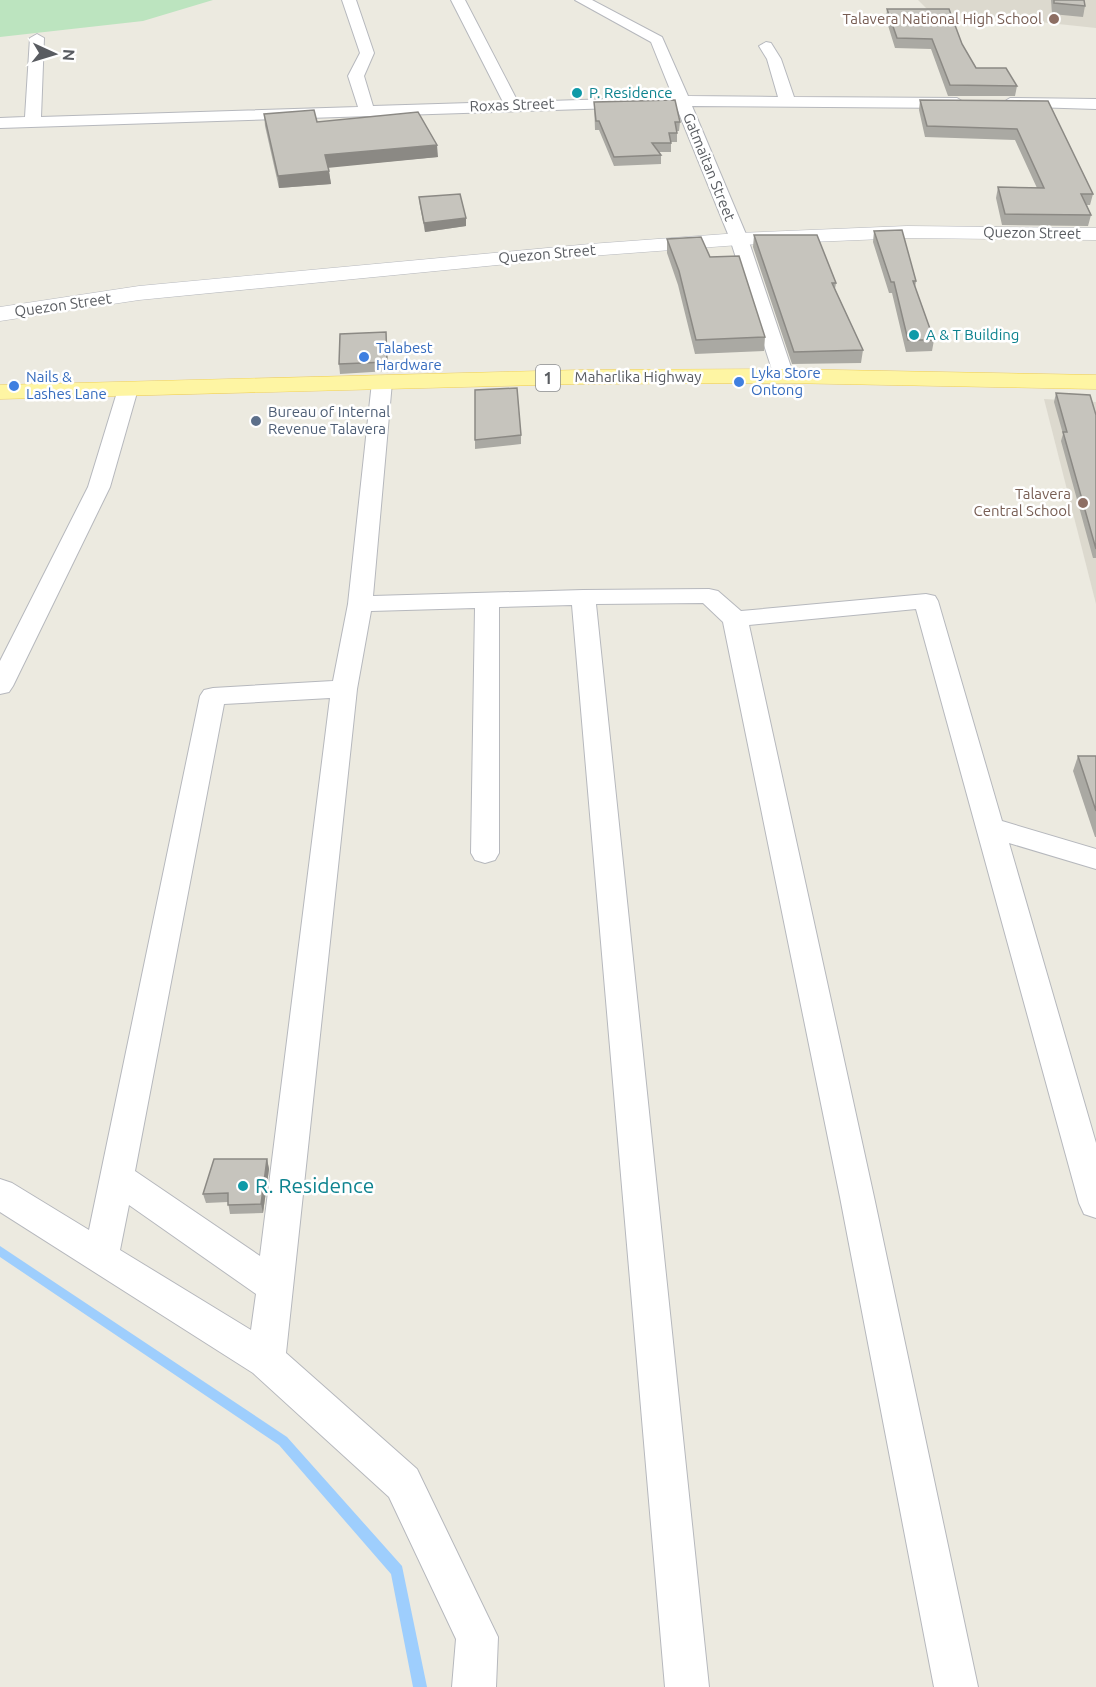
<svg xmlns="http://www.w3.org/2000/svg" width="1096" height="1687" font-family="Ubuntu,sans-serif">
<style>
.education{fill:#dcd9ce}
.green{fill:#bce4bf}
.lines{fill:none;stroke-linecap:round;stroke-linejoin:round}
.stream{fill:#9ecefd;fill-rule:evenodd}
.minor-casing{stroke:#b6b8bd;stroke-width:2}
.tertiary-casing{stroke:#b6b8bd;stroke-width:1}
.primary-casing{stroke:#efce56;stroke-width:1}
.minor{fill:#fff;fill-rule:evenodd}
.tertiary{fill:#fff;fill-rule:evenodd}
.primary{fill:#fef5a3;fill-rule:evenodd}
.wall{fill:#aaa9a3}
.shaded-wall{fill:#8b8984}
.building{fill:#c6c4bd;stroke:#8b8984;stroke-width:1.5}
.education-dot{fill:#8d6e63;stroke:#fff;stroke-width:2}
.culture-dot{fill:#0f9aa8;stroke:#fff;stroke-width:2}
.shop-dot{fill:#3f7fe0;stroke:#fff;stroke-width:2}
.service-dot{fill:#5c6f8a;stroke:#fff;stroke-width:2}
.labels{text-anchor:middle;stroke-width:5;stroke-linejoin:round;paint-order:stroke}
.far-education-label{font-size:15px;fill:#785e54;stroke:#fff;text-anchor:end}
.far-culture-label{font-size:15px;fill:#0d838f;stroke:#fff;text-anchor:start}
.far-street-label{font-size:15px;fill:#595c61;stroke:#fff}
.far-shop-label{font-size:15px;fill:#366cbe;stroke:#fff;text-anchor:start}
.far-service-label{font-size:15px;fill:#4e5e75;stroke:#fff;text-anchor:start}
.shield{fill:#fff;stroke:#8b8d90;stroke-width:1.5}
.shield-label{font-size:16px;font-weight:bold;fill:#595c61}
.near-culture-label{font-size:21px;fill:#0d838f;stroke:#fff;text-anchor:start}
</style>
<rect width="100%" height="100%" fill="#eceae0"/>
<g class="education">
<path d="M918,0H1096V28L928,10Z"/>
<path d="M1044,399L1096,402V604Z"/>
</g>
<path class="green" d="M0,0H213L143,21L0,37Z"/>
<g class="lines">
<path class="stream" d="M0,1246L287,1437L402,1566L427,1687H413L391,1574L279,1445L0,1257Z"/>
<g class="minor-casing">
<g id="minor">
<path d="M342,0H356L374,53L364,76L373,106L503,102L451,0H465L518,102L673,97L651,42L575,0H592L662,37L688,96L778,97L767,59L759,46L766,42L771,43L781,59L794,97L957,98L965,103L957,108L692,106L748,239L794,376L791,380H777L774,376L730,239L676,106L0,128V118L25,117L30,38L37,34L44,38L41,117L358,107L348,76L360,53Z"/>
<path d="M1010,98L1096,99V109L1004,106L1002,103Z"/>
<path d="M382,376L389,378L392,382L373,596L583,590L709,589L718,591L741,611L926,594L935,596L938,601L1002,821L1096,849V869L1009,843L1096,1143V1218L1084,1214L1079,1203L916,609L749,625L874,1197L978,1687H934L840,1197L723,622L703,603L596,604L709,1687H665L572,605L499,607V853L495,860L485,863L475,860L471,853L475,608L371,611L357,689L286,1353L417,1469L498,1637L496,1687H452L456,1639L389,1497L253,1373L0,1212V1179L12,1183L89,1230L200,696L204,690L213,688L333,681L348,604L372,382L375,378ZM330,698L260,1256L135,1171L224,704ZM129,1205L256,1294L251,1330L120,1250Z"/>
<path d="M128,383L135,385L138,389L110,487L13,686L9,692L0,694V661L88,487L118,389L121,385Z"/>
</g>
</g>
<g class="tertiary-casing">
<path id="tertiary" d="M907,226L1096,228V240L907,238L739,245L590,256L139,300L0,321V307L139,286L590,244L739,233Z"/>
</g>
<g class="primary-casing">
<path id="primary" d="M784,369L1096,375V389L784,383L579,384L0,399V385L579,370Z"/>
</g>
<use href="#minor" class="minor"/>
<use href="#tertiary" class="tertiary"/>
<use href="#primary" class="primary"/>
</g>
<g class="wall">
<path d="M1051,0H1084L1085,6L1083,17L1052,14Z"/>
<path d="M887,9L962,44L976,68L1017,86L1015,96H948L931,49L895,48L886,19Z"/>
<path d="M920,100L1048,101L1093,194L1090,205H1087L1091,215L1088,226L1002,225L996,198L998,187L1037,188L1015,140L925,137L919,110Z"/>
<path d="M594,102L680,122L679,131H677V142H671V152H659L661,155V164L614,166L599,130H595Z"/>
<path d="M264,114L317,122L438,157L328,167L331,184L279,188L265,126Z"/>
<path d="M419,197L466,226L425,232L420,206Z"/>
<path d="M874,231L916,281L915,288L934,340L932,351L906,352L892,293H889L873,242Z"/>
<path d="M754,235L836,283L835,289L863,350L861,363L792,364L753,247Z"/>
<path d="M667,239L710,257L765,337L764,351L695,354L678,285L667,253Z"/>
<path d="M386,332L388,371L340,374L339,364Z"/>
<path d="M1056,393L1096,415V558H1093L1061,441L1063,434L1054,402Z"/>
<path d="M521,435V444L475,449V440Z"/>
<path d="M1078,756H1096V837H1095L1073,771Z"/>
<path d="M267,1159L269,1169L263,1213L230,1214L228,1202L206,1203L203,1194Z"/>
</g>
<g class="shaded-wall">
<path d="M437,145L438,157L327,168L325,155Z"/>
<path d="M329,171L331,184L279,188L278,176Z"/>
<path d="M466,218V226L425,232L424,223Z"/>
<path d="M267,1159L269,1169L263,1213L261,1204Z"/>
</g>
<g class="building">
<path d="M1054,0H1084L1085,6L1054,3Z"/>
<path d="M887,9H949L962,44L976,68H1006L1017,86L950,85L932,39L897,38Z"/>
<path d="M675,100L680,122H675L677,133H669L671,143H652L661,155L614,157L599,121H596L594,102Z"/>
<path d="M920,100L1048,101L1093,194H1081L1091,215L1005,214L998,187L1044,188L1017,129L927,126Z"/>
<path d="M314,110L317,122L418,112L437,145L325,155L329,171L278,176L264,114Z"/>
<path d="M460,194L466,218L424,223L419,197Z"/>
<path d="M902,230L916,281H913L934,340H908L894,282H891L874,231Z"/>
<path d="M754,235H817L836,283H832L863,350L794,352Z"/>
<path d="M701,237L710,257L739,256L765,337L696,340L679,271L667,239Z"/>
<path d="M386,332L387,362L339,364L340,334Z"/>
<path d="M517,388L521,435L475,440V390Z"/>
<path d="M1056,393L1090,395L1096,415V549L1063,432H1067Z"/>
<path d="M1078,756H1096V811Z"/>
<path d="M214,1159H267L261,1204L228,1205V1193L203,1194Z"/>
</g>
<g class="education-dot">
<circle cx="1054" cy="19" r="6"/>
<circle cx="1083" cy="503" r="6"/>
</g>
<g class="culture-dot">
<circle cx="577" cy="93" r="6"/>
<circle cx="914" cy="335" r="6"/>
<circle cx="243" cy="1186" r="6"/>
</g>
<g class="shop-dot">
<circle cx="364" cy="357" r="6"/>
<circle cx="739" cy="382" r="6"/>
<circle cx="14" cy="386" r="6"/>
</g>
<circle class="service-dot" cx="256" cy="421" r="6"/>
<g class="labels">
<g class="far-education-label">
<text x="1042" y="24">Talavera National High School</text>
<text x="1071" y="499">Talavera<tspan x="1071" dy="17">Central School</tspan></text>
</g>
<g class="far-culture-label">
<text x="589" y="98">P. Residence</text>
<text x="926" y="340">A &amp; T Building</text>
</g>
<g class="far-street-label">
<text transform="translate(512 105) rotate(-2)" y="5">Roxas Street</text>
<text transform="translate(709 167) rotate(68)" y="5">Gatmaitan Street</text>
<text transform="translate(1032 233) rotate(1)" y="5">Quezon Street</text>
<text transform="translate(547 254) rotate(-5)" y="5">Quezon Street</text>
<text transform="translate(63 305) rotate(-8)" y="5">Quezon Street</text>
<text x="638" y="382">Maharlika Highway</text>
</g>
<g class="far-shop-label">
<text x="376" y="353">Talabest<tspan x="376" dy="17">Hardware</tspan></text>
<text x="751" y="378">Lyka Store<tspan x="751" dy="17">Ontong</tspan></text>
<text x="26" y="382">Nails &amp;<tspan x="26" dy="17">Lashes Lane</tspan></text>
</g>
<g class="far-service-label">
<text x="268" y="417">Bureau of Internal<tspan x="268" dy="17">Revenue Talavera</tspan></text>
</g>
<rect class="shield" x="536" y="365" width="24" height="26" rx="4.5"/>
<g class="shield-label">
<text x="548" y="384">1</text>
</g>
<g class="near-culture-label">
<text x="255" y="1193">R. Residence</text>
</g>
</g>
<g transform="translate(54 54) rotate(94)" stroke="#ffffff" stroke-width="4.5" paint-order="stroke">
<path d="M0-4.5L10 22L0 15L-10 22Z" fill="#595c61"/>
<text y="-9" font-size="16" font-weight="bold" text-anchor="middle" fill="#595c61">N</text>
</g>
</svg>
